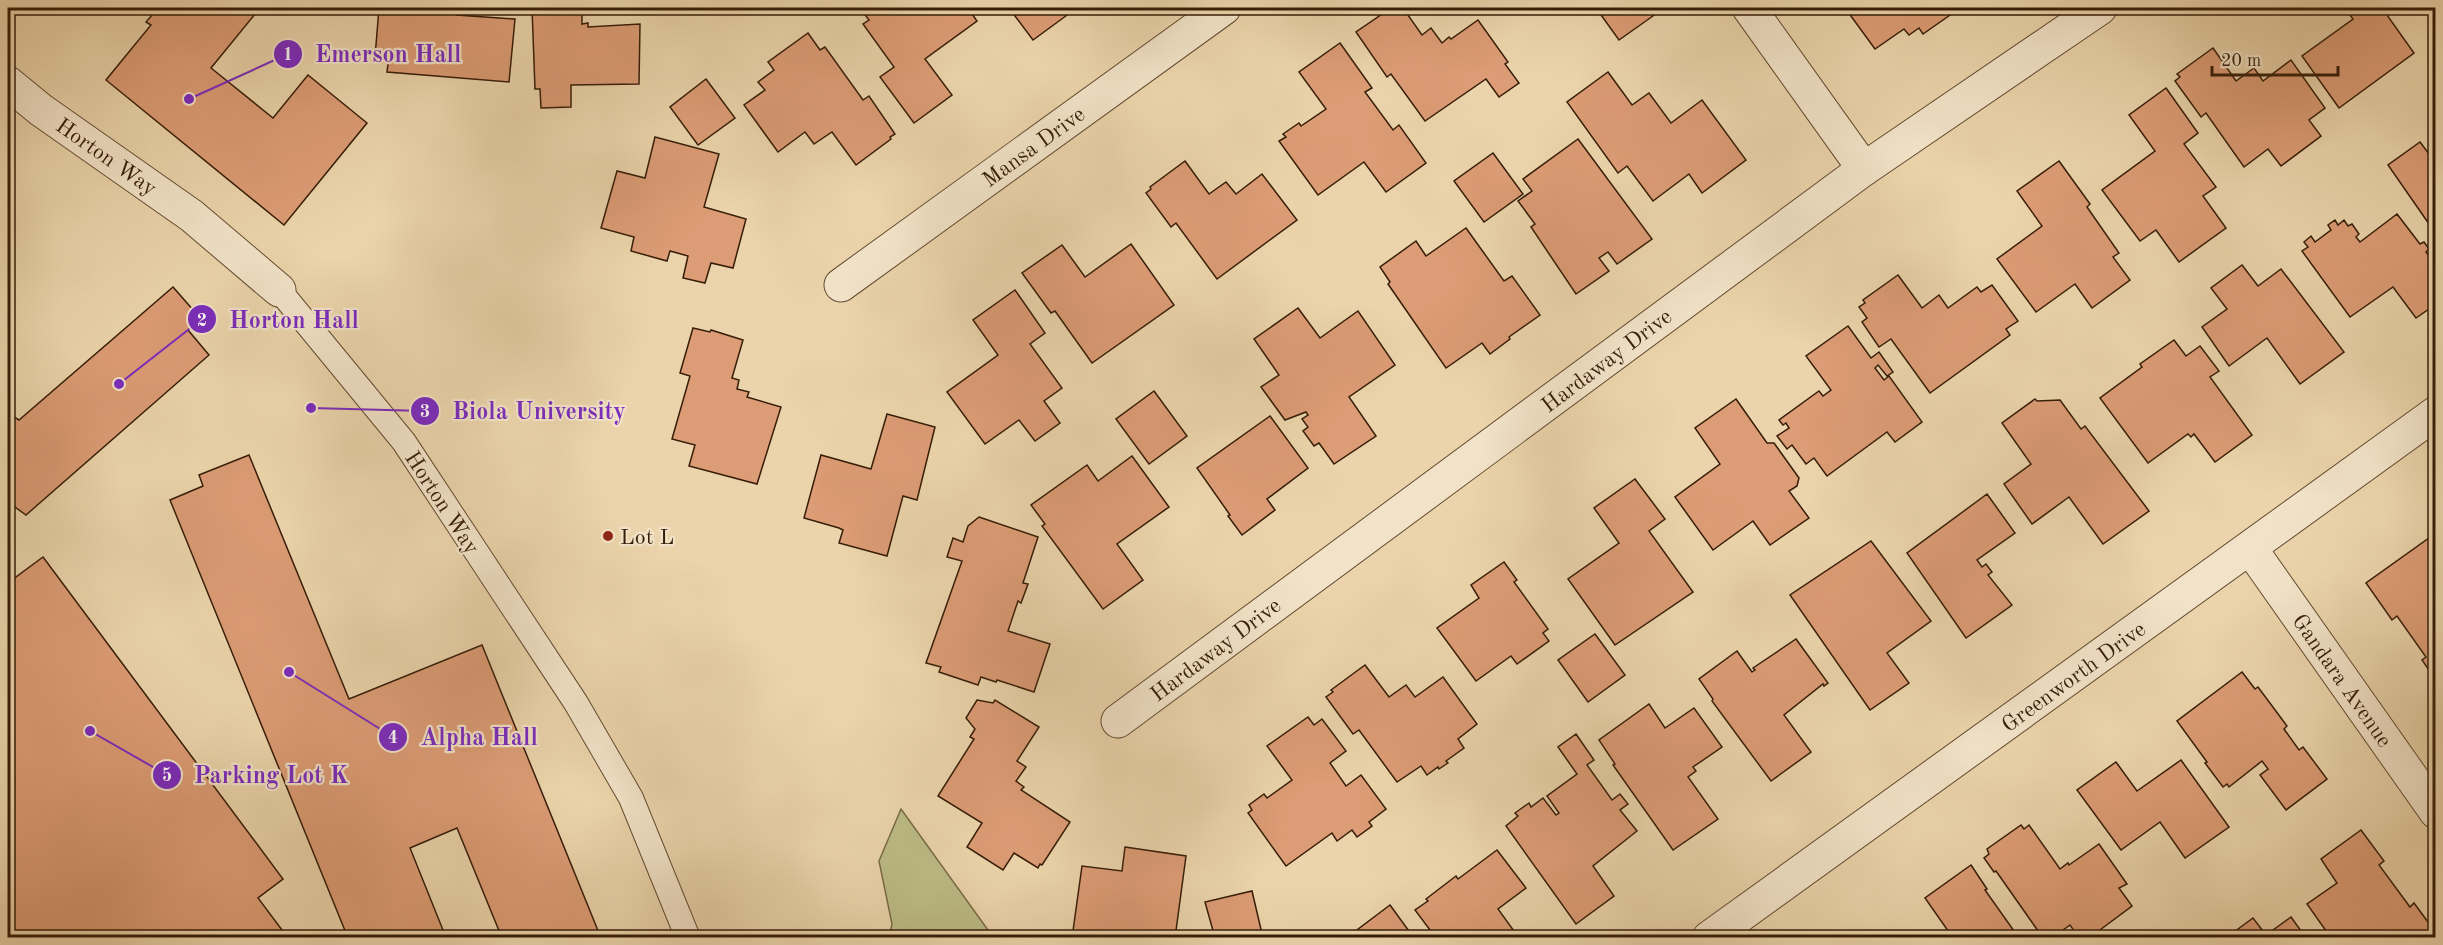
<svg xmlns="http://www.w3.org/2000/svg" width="2443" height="945" font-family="'Old Standard TT',serif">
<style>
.green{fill:#bcbb86;stroke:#796c47;stroke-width:1.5}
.building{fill:#dc9c75;stroke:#361d08;stroke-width:1.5}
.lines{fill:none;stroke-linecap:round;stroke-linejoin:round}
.lane-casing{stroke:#634b31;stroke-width:26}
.street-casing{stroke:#634b31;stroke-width:35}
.lane{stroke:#f2e3c8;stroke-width:24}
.street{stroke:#f2e3c8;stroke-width:33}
.poi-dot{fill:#8f2418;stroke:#f2e3c8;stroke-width:2}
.labels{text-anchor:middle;stroke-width:4.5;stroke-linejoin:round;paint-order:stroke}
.street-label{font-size:22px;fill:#361d08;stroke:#f2e3c8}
.poi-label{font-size:22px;fill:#361d08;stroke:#f2e3c8;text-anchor:start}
.leader{fill:none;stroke:#7b2cbf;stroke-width:2}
.callout-dot{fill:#7b2cbf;stroke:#f2e3c8;stroke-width:2}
.mark-label{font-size:18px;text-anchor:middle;font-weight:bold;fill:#fff}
.callout-label{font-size:24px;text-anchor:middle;font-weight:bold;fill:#7b2cbf;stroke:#f2e3c8;stroke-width:4.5;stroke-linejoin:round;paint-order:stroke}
</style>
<rect width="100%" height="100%" fill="#ebd4ab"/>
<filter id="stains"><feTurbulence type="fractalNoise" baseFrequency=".00333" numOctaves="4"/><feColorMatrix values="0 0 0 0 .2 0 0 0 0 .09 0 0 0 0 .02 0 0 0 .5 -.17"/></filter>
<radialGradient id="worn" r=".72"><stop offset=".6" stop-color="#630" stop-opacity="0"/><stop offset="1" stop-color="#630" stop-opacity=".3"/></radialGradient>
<path class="green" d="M901,809L993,937H889L892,924L879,861Z"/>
<g class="building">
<path d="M158,8H260L211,68L273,118L308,75L367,123L284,225L106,80L151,25L146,22Z"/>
<path d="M379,8H458L457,15L515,19L509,82L387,72L388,64L383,58L375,57Z"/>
<path d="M532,8H582V24L588,23V27L640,24L639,84L571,85V107L541,108L540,89H535Z"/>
<path d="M674,8H687L678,14Z"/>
<path d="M860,8H968L977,21L925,59L952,95L914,123L880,77L894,67L863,24L869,20Z"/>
<path d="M1009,8H1072L1074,10L1033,40Z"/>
<path d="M1391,8H1403L1422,35L1431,28L1442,43L1449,37L1451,39L1478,20L1508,62L1505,64L1519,83L1499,97L1486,79L1425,121L1391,74L1387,77L1356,32Z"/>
<path d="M1596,8H1657L1660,11L1619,40Z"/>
<path d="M1845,8H1960L1923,34L1919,28L1909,35L1904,29L1875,49Z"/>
<path d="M2345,8H2382L2414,53L2339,108L2302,56L2353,19Z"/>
<path d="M2426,8H2436V21Z"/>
<path d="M808,33L820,50L825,47L863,100L869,96L895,134L890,137L891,139L856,165L832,132L814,144L805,132L778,152L744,105L765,90L758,82L774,70L768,62Z"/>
<path d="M1340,43L1372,88L1365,92L1393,130L1399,125L1426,163L1386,192L1364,162L1318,195L1279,141L1286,137L1283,134L1299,123L1301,126L1326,109L1299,72Z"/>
<path d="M2213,48L2236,81L2254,68L2263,81L2291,60L2325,108L2309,120L2321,136L2281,166L2268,149L2244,167L2206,113L2201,117L2175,81L2180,77L2177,74Z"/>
<path d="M1608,72L1632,105L1649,93L1671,123L1702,100L1746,160L1702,193L1689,174L1653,201L1627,166L1618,173L1567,102Z"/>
<path d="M706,79L735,118L698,145L670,107Z"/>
<path d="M2166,88L2198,133L2184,144L2216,187L2203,196L2226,228L2179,262L2156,230L2140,241L2102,190L2155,151L2129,115Z"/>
<path d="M655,137L719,154L704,207L746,219L733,268L711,263L705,283L683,278L688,256L670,251L667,261L631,251L634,237L601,228L617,171L645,178Z"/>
<path d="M1578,139L1652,239L1617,264L1608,252L1599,258L1609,271L1576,294L1531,227L1535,224L1518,201L1532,191L1523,179Z"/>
<path d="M2420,142L2429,154L2436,149V234L2388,165Z"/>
<path d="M1493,153L1523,194L1484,222L1454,181Z"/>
<path d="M1185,161L1209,194L1226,182L1236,194L1262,174L1297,220L1217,279L1176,223L1171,227L1146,193L1151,189L1150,187Z"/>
<path d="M2059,161L2090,204L2087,207L2119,253L2113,257L2130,280L2092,308L2075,284L2036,312L1997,259L2042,226L2017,191Z"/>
<path d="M2397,214L2420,244L2424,242L2429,249L2426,252L2436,265V304L2416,318L2393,287L2350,317L2302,251L2308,247L2304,242L2311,236L2315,242L2331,230L2328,225L2335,220L2338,225L2344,220L2348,226L2352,224L2359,234L2356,237L2360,242Z"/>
<path d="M1466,228L1504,281L1512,276L1540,315L1509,337L1510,339L1490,354L1482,343L1446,368L1388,284L1390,282L1380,267L1416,241L1426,256Z"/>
<path d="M1131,244L1174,305L1092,363L1055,311L1051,313L1022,273L1062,245L1085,277Z"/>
<path d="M2242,265L2258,286L2281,269L2344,352L2300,384L2267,338L2229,366L2202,327L2227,309L2211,288Z"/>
<path d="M1898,275L1922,308L1939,295L1948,308L1977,287L1981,292L1992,285L2018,321L2006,329L2010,335L1930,393L1891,339L1879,347L1862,322L1867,318L1859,307L1865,303L1863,300Z"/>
<path d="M173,287L201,319L188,330L209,355L26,515L8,502V413L19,420Z"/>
<path d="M1015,290L1045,333L1030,344L1062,388L1044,401L1060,423L1035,441L1019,420L985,444L947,392L998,355L973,320Z"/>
<path d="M1298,308L1320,338L1358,311L1395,365L1349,397L1376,436L1334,464L1319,443L1314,446L1303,431L1308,427L1302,419L1308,415L1306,412L1285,420L1261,387L1279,375L1254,339Z"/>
<path d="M1848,326L1871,358L1879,352L1893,372L1887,376L1878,365L1875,368L1884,380L1889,376L1922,422L1895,442L1887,432L1827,476L1814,458L1806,464L1792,445L1787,449L1777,436L1789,428L1786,423L1783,425L1779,420L1819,391L1823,396L1831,390L1806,356Z"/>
<path d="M693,328L710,332L711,330L743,340L732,378L739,380L737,389L749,392L747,397L781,407L757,484L689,466L695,445L672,439L690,376L680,373Z"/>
<path d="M2174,340L2186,356L2200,346L2219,371L2210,377L2252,435L2215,462L2194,434L2191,437L2188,434L2148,463L2100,398L2142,367L2140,364Z"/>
<path d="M1154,391L1187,436L1149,464L1116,419Z"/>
<path d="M1736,399L1767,443H1774L1799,478L1797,486L1789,491L1809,518L1770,545L1753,521L1713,550L1675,497L1720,464L1695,428Z"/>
<path d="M2035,399L2037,401L2060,400L2081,429L2085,426L2149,511L2103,544L2069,497L2032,524L2004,484L2031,464L2002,423Z"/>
<path d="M887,414L935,427L917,500L903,496L887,556L839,543L843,530L839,528L804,518L821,455L871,469Z"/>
<path d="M1270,416L1308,468L1267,499L1275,510L1242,535L1228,516L1230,515L1197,468Z"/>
<path d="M249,455L349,699L482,645L601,938H502L457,828L410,848L443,930L424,938H348L170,500L203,486L199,475Z"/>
<path d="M1132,456L1169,507L1117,544L1143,580L1103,609L1042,526L1045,524L1031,505L1087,465L1098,481Z"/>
<path d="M1635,479L1665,519L1649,531L1693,592L1615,645L1568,579L1619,543L1594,508Z"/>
<path d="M1987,494L2015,533L1977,560L1982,567L1986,564L1992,572L1988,575L2012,605L1966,638L1907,553Z"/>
<path d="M979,517L1038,537L1023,583L1028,584L1021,603L1018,601L1008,631L1050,644L1034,692L997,680L996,682L981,677L978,685L939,672L941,667L926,663L962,561L947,557L953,538L963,542L968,526Z"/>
<path d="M2436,533V598L2431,600L2436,606V680L2422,660L2426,657L2397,616L2392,620L2366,583Z"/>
<path d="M1871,541L1931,621L1887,653L1909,683L1870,710L1790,595Z"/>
<path d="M43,557L283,879L258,898L288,938H15L8,928V583Z"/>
<path d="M1504,562L1517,580L1514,582L1548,629L1543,633L1549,641L1517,664L1511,656L1476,681L1437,628L1479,598L1471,585Z"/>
<path d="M1595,634L1625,675L1588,702L1558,660Z"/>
<path d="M1796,639L1828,683L1824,686L1823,684L1784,715L1811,752L1771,781L1712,701L1713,699L1699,679L1737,651L1752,672L1755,670L1753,668Z"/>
<path d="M1365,665L1389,697L1406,685L1415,697L1443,677L1477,724L1458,739L1464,748L1446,761L1448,763L1439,769L1438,767L1427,775L1421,766L1397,782L1359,730L1353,734L1326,697L1333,692L1331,690Z"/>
<path d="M2242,672L2255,689L2258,687L2287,726L2284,729L2299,750L2303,747L2327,779L2286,810L2260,775L2268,769L2262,761L2229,787L2227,784L2223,787L2205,763L2207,762L2177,721Z"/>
<path d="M977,700L993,703L995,700L1039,727L1017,761L1026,767L1016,781L1024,787L1021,790L1070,822L1042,865L1040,864L1038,868L1014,853L1003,870L967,847L982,823L938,796L974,739L970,737L975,729L966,718Z"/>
<path d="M1649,704L1665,728L1694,708L1722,747L1693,767L1696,771L1688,777L1718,819L1673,850L1613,765L1615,764L1599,740Z"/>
<path d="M1308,717L1314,725L1322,719L1346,751L1330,763L1346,786L1361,775L1386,809L1369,822L1372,826L1357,837L1352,830L1337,841L1332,833L1286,866L1248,813L1252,810L1249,805L1264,794L1267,798L1292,780L1267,746Z"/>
<path d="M1576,734L1594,760L1587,765L1612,800L1620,794L1628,804L1620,810L1637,831L1593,866L1614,896L1576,924L1506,826L1518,816L1515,813L1529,803L1531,807L1543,798L1556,815L1559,813L1547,796L1577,774L1558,747Z"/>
<path d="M2181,760L2229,827L2185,858L2160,822L2121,850L2077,790L2116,762L2137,791Z"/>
<path d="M2021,825L2024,829L2029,825L2060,869L2068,863L2069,865L2099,844L2127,884L2119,888L2132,906L2089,938H2079L2070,925L2052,938H2043L1996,871L1994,872L1984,858L1989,854L1987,849Z"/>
<path d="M2361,830L2384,861L2379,865L2410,907L2414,903L2436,933V938H2331L2307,904L2337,883L2321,859Z"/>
<path d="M1125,847L1186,856L1175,938H1072L1082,866L1122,871Z"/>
<path d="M1497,850L1526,888L1498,909L1519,938H1436L1415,910L1428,901L1426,899L1456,876L1458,879Z"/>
<path d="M1971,865L1987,889L1985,890L2019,938H1953L1925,898Z"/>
<path d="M1252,891L1263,938H1215L1205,902Z"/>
<path d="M1390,905L1414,938H1350L1349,936Z"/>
<path d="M2291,917L2306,938H2226L2253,918L2266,935Z"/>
</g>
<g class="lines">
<g class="lane-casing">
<path id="lane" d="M279,290L404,442L576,703L631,798L688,938"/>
</g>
<g class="street-casing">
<g id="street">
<path d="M1749,8L1864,169"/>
<path d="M8,83L41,110L192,216L279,290"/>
<path d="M841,285L1224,8"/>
<path d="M2250,548L2436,812"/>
<path d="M1118,721L1864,169L2100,8"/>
<path d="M1709,938L2436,413"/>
</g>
</g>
<use href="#lane" class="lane"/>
<use href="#street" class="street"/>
</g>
<circle class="poi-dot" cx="608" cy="536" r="6"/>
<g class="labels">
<g class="street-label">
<text transform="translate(1033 146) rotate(-36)" y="8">Mansa Drive</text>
<text transform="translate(107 156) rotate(35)" y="8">Horton Way</text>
<text transform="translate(1606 360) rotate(-37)" y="8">Hardaway Drive</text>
<text transform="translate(443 502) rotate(57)" y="8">Horton Way</text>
<text transform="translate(1215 649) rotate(-37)" y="8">Hardaway Drive</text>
<text transform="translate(2073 676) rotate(-36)" y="8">Greenworth Drive</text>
<text transform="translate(2343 680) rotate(55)" y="8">Gandara Avenue</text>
</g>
<g class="poi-label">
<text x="620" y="544">Lot L</text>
</g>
</g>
<path class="leader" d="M189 99L288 54M119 384L202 319M311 408L425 411M289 672L393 737M90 731L167 775"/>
<g class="callout-dot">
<circle cx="189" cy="99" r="6"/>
<circle cx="119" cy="384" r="6"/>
<circle cx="311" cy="408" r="6"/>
<circle cx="289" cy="672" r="6"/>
<circle cx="90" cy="731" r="6"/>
<circle cx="288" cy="54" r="15"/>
<circle cx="202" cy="319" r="15"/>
<circle cx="425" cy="411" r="15"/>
<circle cx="393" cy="737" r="15"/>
<circle cx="167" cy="775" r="15"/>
</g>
<g class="mark-label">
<text x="288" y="60">1</text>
<text x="202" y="326">2</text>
<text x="425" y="417">3</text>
<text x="393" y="743">4</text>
<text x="167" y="781">5</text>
</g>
<g class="callout-label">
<text x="388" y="62">Emerson Hall</text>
<text x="294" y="328">Horton Hall</text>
<text x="539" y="419">Biola University</text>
<text x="479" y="745">Alpha Hall</text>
<text x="271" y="783">Parking Lot K</text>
</g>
<rect width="2443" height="945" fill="none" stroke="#ebd4ab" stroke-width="30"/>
<rect x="9" y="9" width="2425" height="927" fill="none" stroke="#361d08" stroke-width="3"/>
<rect x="15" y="15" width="2413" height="915" fill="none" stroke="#361d08" stroke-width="1.5"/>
<path d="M2212 66v9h126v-9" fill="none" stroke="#361d08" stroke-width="3"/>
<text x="2221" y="66" font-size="18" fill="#361d08" stroke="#f2e3c8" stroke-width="4.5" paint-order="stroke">20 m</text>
<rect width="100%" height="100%" filter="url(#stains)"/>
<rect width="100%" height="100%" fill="url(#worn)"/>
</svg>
